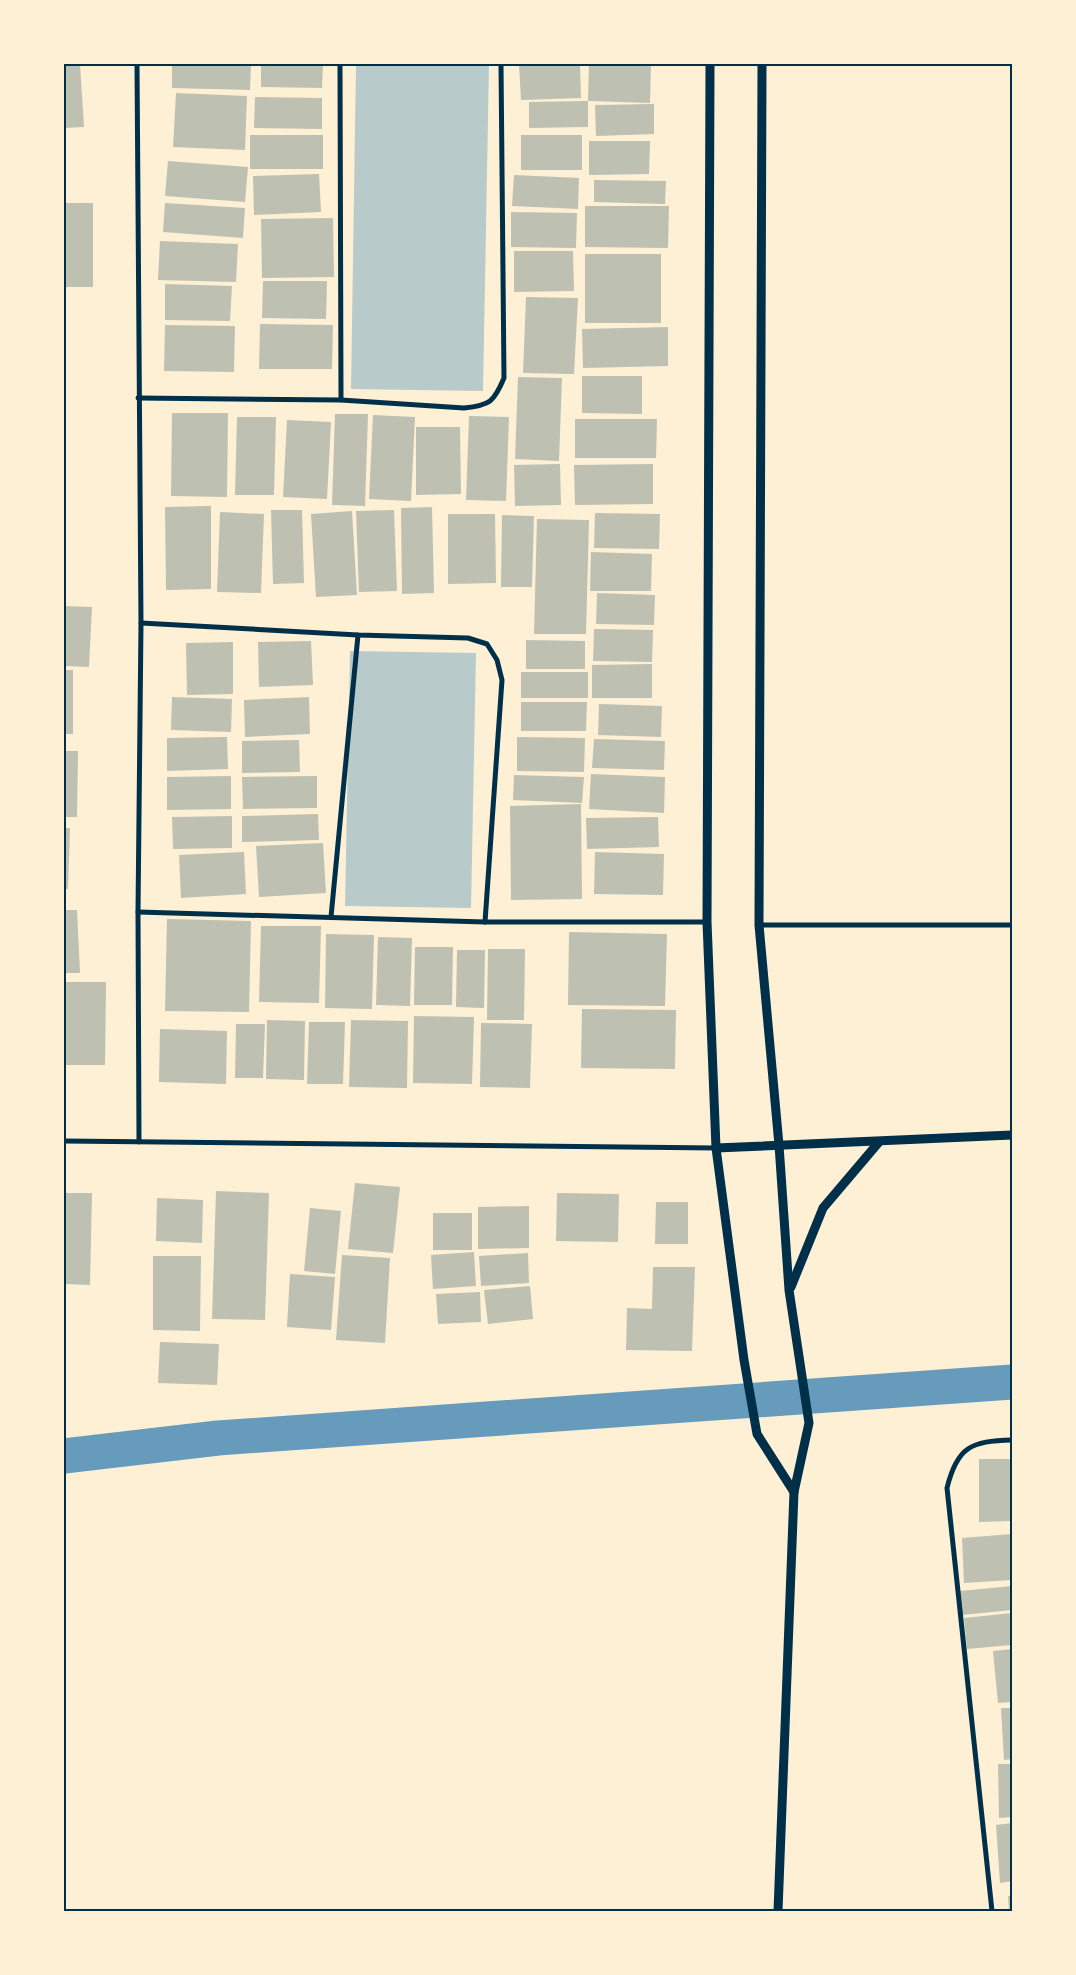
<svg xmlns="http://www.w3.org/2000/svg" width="1076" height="1975" font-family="'Roboto Condensed',sans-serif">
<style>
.green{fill:#b9caca}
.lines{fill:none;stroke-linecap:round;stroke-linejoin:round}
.canal{stroke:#669bbc;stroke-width:35}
.building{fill:#bec0b2}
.minor{stroke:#003049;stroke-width:5}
.tertiary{stroke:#003049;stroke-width:9}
.neatline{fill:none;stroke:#003049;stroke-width:2}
</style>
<rect width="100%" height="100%" fill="#fdf0d5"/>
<g class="green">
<path d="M356,64H489L483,391L351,389Z"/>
<path d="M350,651L476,653L471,908L345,906Z"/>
</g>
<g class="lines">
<path class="canal" d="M64,1456L218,1438L1012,1382"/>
</g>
<g class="building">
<path d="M64,64H80L84,127L64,128Z"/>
<path d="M172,64H251L250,90L172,88Z"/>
<path d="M261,64H323L322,88L261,87Z"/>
<path d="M519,64H580L581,98L521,100Z"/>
<path d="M589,64H651L650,103L588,101Z"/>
<path d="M176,93L247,96L245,150L173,147Z"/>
<path d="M255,97L322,98V129L254,128Z"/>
<path d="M588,101V127L529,128V102Z"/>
<path d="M654,104V134L596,136L595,105Z"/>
<rect x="250" y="135" width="73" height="34"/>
<rect x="521" y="135" width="61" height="35"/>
<path d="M589,141H650L649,174L589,175Z"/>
<path d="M168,161L248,167L245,202L165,196Z"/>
<path d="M319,174L321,212L254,215L253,176Z"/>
<path d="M514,175L579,178L578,209L512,206Z"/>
<path d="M594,180L666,181L665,204L594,202Z"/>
<rect x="64" y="203" width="29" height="84"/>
<path d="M165,203L245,208L243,238L163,232Z"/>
<path d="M585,206H669L668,248L585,247Z"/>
<path d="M511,212L577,213L576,248L511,247Z"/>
<path d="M333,218L334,277L262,278L261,219Z"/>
<path d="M160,241L238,244L236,282L158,280Z"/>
<path d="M514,251H573L574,291L514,292Z"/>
<rect x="585" y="254" width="76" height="69"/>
<path d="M263,281H327L326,319L262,318Z"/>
<path d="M165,284L232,286L230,321L165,320Z"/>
<path d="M526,297L578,298L574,374L523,373Z"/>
<path d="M260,324L333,325L332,369H259Z"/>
<path d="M165,325L235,326L234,372L164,371Z"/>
<path d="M668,327V366L583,368L582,329Z"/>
<path d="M582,376H642V414L582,413Z"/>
<path d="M518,377L562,378L559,461L515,459Z"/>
<path d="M172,413H228L227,497L171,496Z"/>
<path d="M335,414H368L365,506L332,505Z"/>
<path d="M373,415L415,417L411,501L369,499Z"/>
<path d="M469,416L509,417L506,501L466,500Z"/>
<path d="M237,417H276L274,495H235Z"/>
<path d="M575,419H657L656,458H575Z"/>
<path d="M287,420L331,422L327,499L283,497Z"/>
<path d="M416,427H460L461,494L416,495Z"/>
<path d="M560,464L561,505L515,506L514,465Z"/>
<path d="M653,464V504L575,505L574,465Z"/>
<path d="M211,506V589L166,590L165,507Z"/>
<path d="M432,507L434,593L402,594L401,508Z"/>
<path d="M271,510H302L304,583L273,584Z"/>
<path d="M394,510L397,591L359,592L356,511Z"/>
<path d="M352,511L357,595L316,597L311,514Z"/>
<path d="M220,512L264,514L261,593L217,592Z"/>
<path d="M595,513L660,514L659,549L594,548Z"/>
<path d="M448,514H495L496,583L448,584Z"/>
<path d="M502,515L534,516L532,587H501Z"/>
<path d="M537,519L589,520L586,634H534Z"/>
<path d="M591,552L652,554L651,591H590Z"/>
<path d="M597,593L655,595L654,625L596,624Z"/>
<path d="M64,606L92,607L89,667L64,666Z"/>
<path d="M594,629L653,630L652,662L593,661Z"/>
<path d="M526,640L585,641V669H526Z"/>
<path d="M311,641L313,685L259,687L258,642Z"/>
<path d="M233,642V694L187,695L186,643Z"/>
<path d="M652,664V698H592V665Z"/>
<rect x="64" y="670" width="9" height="64"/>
<rect x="521" y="672" width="67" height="26"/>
<path d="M172,697L232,699L231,732L171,730Z"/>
<path d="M309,697L310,734L245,737L244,700Z"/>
<path d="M521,702H587L586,731H521Z"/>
<path d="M599,704L662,706L661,737L598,735Z"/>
<path d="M227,737L228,769L167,771V738Z"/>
<path d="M517,737L585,738L584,772L517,771Z"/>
<path d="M594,739L665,741L664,770L592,768Z"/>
<path d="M299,740L300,772L242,773V741Z"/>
<path d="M64,751H78L77,817H64Z"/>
<path d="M591,774L665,777L664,813L589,809Z"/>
<path d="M514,775L584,777L582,803L513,800Z"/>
<path d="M231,776V809L167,810V777Z"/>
<path d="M317,776V808L243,809L242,777Z"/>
<path d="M581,804L582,899L511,900L510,806Z"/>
<path d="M318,814L319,840L242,842V816Z"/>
<path d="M232,816V848L173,849L172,817Z"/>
<path d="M658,817L659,847L587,849L586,818Z"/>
<path d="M64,828H70L68,889H64Z"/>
<path d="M323,843L326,893L259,897L256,846Z"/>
<path d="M244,852L246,894L181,898L179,855Z"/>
<path d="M595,852L664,854L663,895L594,894Z"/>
<path d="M64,910H77L80,973H64Z"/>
<path d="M167,919L251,921L249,1012L165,1011Z"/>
<path d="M261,926H321L319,1003L259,1002Z"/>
<path d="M569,932L667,934L665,1006L568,1005Z"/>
<path d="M326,934L374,935L372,1009L325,1008Z"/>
<path d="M378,937L412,938L410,1006L376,1005Z"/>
<path d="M415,947H453L452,1005H414Z"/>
<path d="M488,949H525L524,1020H487Z"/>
<path d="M457,950H485L484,1008L456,1007Z"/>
<path d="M64,982H106L105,1065H64Z"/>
<path d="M582,1009L676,1010L675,1069L581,1068Z"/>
<path d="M414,1016L474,1017L472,1084L413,1083Z"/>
<path d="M267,1020L305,1021L304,1080L266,1079Z"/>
<path d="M351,1020L408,1021L407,1088L349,1087Z"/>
<path d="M309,1022H345L343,1084H307Z"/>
<path d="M481,1023L532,1024L530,1088L480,1087Z"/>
<path d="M236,1024H265L263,1078H235Z"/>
<path d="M160,1029L227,1031L226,1084L159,1082Z"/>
<path d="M355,1183L400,1187L393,1253L348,1249Z"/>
<path d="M216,1191L269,1193L265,1320L212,1319Z"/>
<path d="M64,1193H92L90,1285L64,1284Z"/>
<path d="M557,1193L619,1194L618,1242L556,1241Z"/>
<path d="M157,1198L203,1200L202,1243L156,1241Z"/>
<path d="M656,1202H688V1244H655Z"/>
<path d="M529,1206V1248L478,1249V1207Z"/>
<path d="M310,1208L341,1211L335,1274L304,1271Z"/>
<rect x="433" y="1213" width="39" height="37"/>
<path d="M474,1252L476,1286L433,1289L431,1255Z"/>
<path d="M528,1253L529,1283L481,1286L479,1256Z"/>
<path d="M342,1255L390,1258L385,1343L336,1340Z"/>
<path d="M153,1256H201L200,1331L153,1330Z"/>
<path d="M653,1267H695L692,1351L626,1350L627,1308L652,1309Z"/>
<path d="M290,1274L335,1277L331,1330L287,1327Z"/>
<path d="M530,1286L533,1319L488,1324L484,1290Z"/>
<path d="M480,1292L481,1322L438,1324L436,1294Z"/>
<path d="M160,1342L219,1344L217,1385L158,1383Z"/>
<path d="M979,1459H1012V1521L979,1522Z"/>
<path d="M1012,1534V1580L964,1583L962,1538Z"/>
<path d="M1012,1586V1610L962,1615L960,1591Z"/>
<path d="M1012,1613V1645L967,1649L964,1618Z"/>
<path d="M1012,1649V1702L998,1703L993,1651Z"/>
<path d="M1001,1708H1012V1759L1004,1760Z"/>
<path d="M998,1764H1012V1817L999,1818Z"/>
<path d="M1012,1823V1881L1000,1883L996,1825Z"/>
<path d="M1008,1896H1012V1911H1009Z"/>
</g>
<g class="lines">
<g class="minor">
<path d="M137,64L141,623L138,912L139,1142"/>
<path d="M340,64L341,400"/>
<path d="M138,398L341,400L464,408C490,405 494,402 504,378L501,64"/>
<path d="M141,623L358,635L468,638L487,644L497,660L502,680L485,922"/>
<path d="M138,912L485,922H707"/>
<path d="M331,917L358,635"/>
<path d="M759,925H1012"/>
<path d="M64,1141L716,1148"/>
<path d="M992,1911L947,1488C957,1447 971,1441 1012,1440"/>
</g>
<g class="tertiary">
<path d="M710,64L707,922L716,1148L744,1360L757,1434L794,1492"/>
<path d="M762,64L759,925L779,1145L789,1290L809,1423L794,1492L778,1911"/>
<path d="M716,1148L1012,1135"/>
<path d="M791,1287L823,1208L879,1142"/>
</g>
</g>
<rect width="1076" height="1975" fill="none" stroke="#fdf0d5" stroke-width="130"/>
<rect x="65" y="65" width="946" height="1845" class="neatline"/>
</svg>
